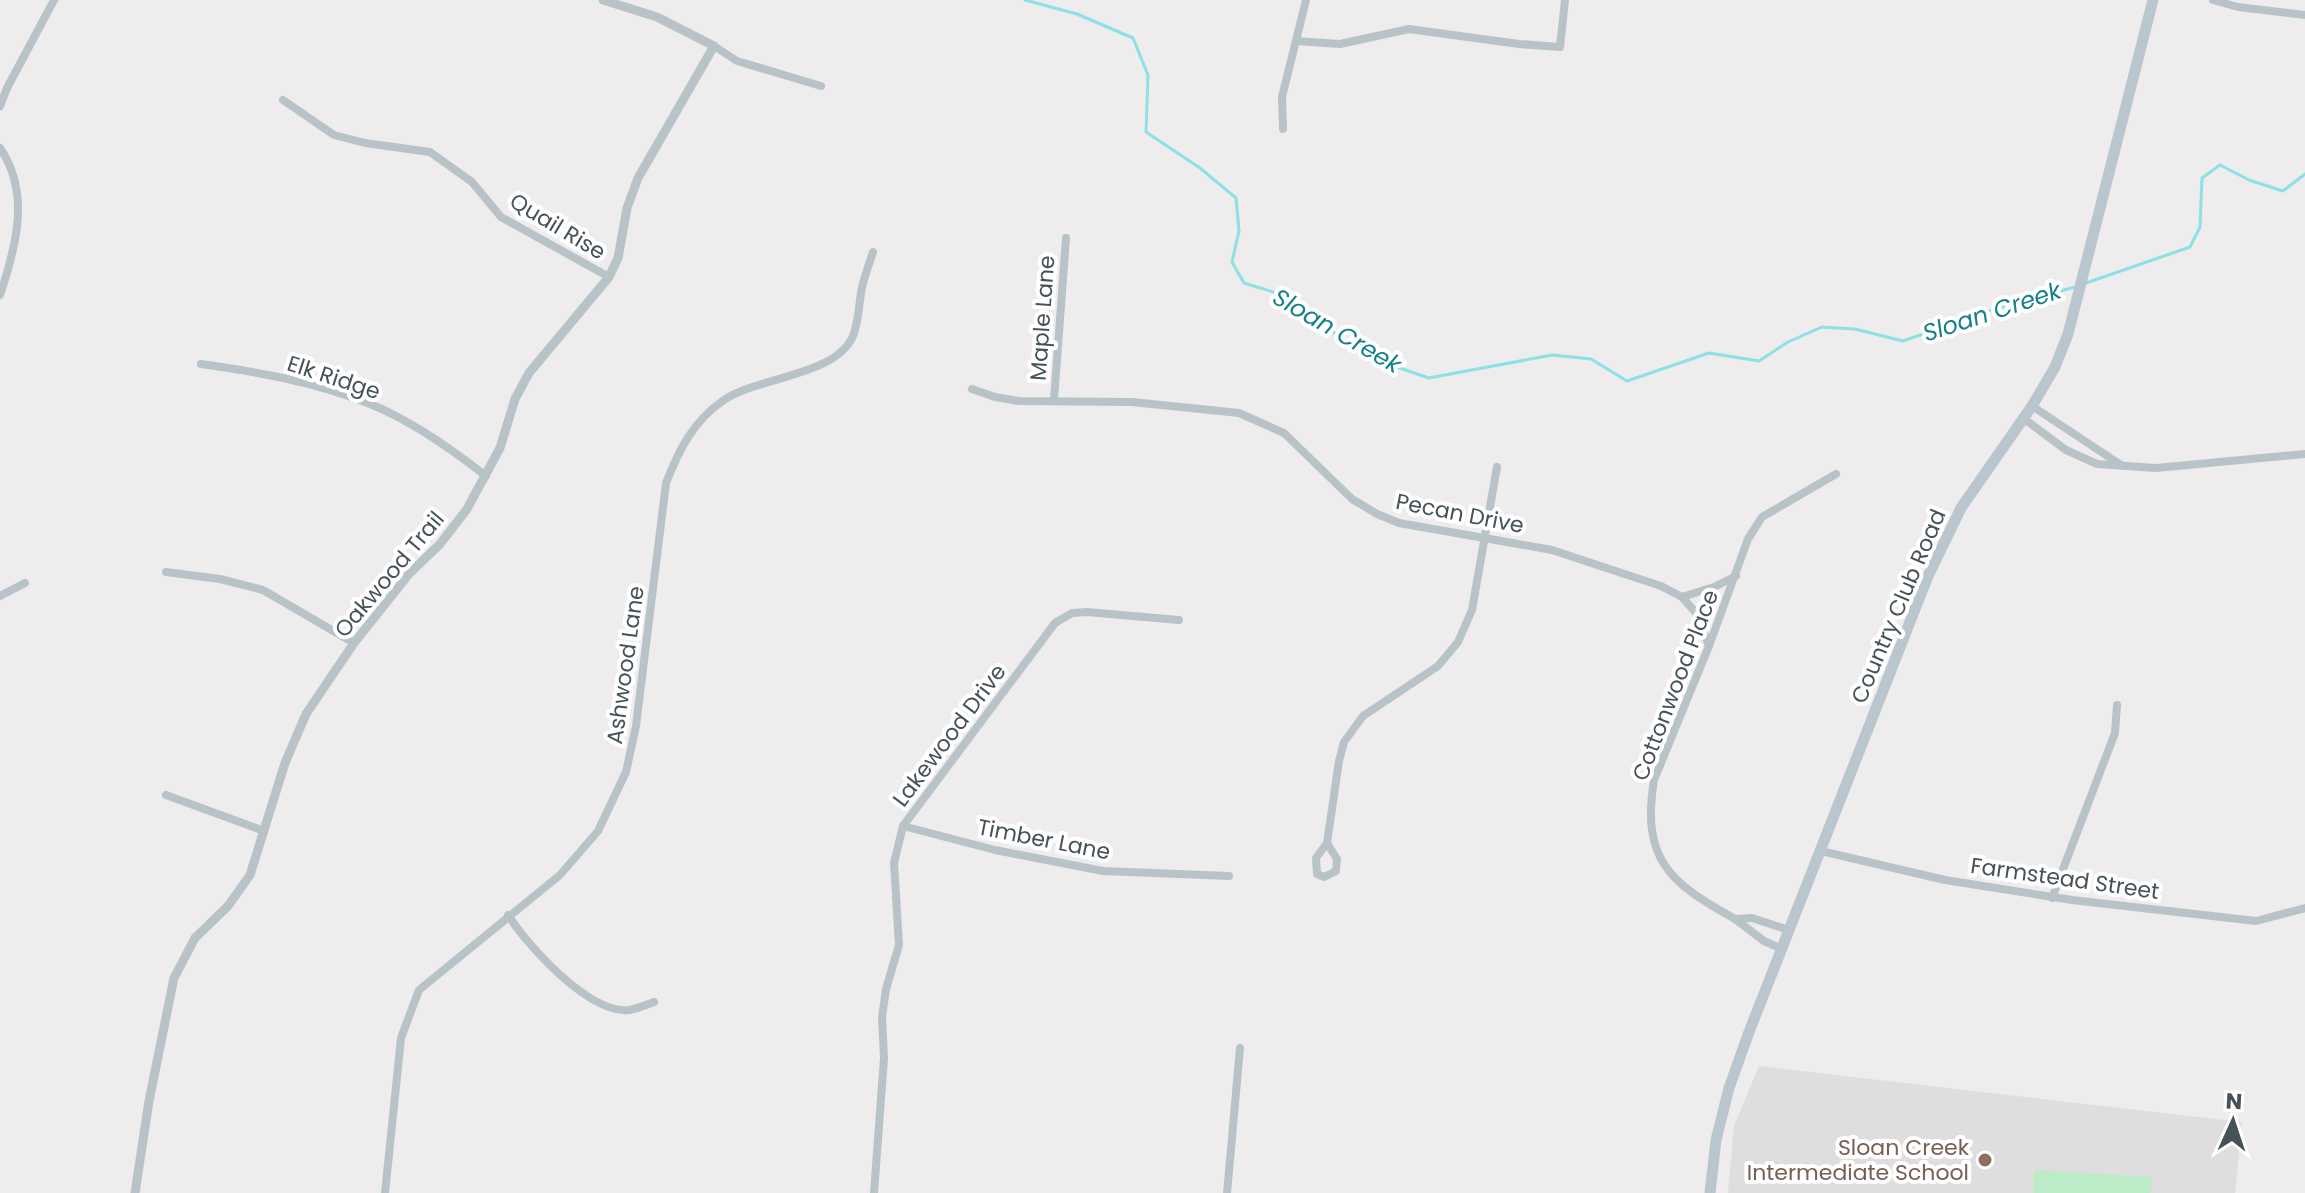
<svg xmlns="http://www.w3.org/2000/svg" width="2305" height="1193" font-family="Poppins,sans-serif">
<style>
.education{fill:#e0ddde}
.green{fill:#bcebc7}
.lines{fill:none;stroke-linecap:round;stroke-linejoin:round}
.stream{stroke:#8ce1e5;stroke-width:3}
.minor{stroke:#b8c3c8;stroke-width:8}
.tertiary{stroke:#b8c3c8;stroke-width:9}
.secondary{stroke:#b9c6cd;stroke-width:11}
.education-dot{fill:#8d6e63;stroke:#fff;stroke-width:3}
.labels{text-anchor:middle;stroke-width:8;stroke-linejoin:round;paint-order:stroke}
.street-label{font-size:22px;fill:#465258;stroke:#fff}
.education-label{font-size:22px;fill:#785e54;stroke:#fff;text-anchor:end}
.water-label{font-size:24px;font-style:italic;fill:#148187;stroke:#fff}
</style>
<rect width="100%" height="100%" fill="#efeced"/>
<path class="education" d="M1759,1066L2242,1122L2235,1193H1728L1734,1126Z"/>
<path class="green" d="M2034,1170L2152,1177L2151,1193H2033Z"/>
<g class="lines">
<g class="stream">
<path d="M1025,0L1077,14L1133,38L1148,75L1146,132L1200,168L1236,198L1239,231L1232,262L1244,283L1280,294L1328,329L1385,363L1429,378L1552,355L1591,359L1627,381L1709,353L1759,361L1788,342L1822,327L1855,329L1903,341L2001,307L2075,287"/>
<path d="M2086,283L2190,247L2200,227L2202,178L2220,165L2249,180L2283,191L2305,174"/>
</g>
<g class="minor">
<path d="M2213,0L2238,7L2305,15"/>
<path d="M1296,41L1340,44L1409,29L1519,44L1560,47L1565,0"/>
<path d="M714,46L737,61L821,86"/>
<path d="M283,100L334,135L365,143L430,152L472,182L501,217L609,277"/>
<path d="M0,106L7,88L54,0"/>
<path d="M1283,129L1282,97L1306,0"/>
<path d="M0,148C31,193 16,247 0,295"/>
<path d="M201,364C258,372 316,382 370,404C408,419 454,451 486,476"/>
<path d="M972,389L995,397L1019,401L1132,402L1239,413L1284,433L1352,499L1377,514L1399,523L1552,550L1661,586L1682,597L1697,614L1709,646"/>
<path d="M1054,400L1066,238"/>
<path d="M2032,406L2121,465"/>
<path d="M2023,418L2066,450L2097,464L2156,468L2305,454"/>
<path d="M166,572L220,579L263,590L354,643"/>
<path d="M0,596L25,583"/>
<path d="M1682,597L1714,587L1736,576"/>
<path d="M166,795L264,831"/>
<path d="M903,826L995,850L1103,871L1229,876"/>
<path d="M1327,843L1337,859L1336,871L1324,877L1317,874L1316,858L1327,843L1339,761L1344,742L1363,716L1438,666L1458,642L1472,610L1497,467"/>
<path d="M1821,851L1945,880L2072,900L2256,921L2305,908"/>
<path d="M2052,898L2115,733L2117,705"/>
<path d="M508,915C528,946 589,1014 629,1010C637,1009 646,1005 654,1002"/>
<path d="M1735,919C1670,883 1641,860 1654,780L1709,646L1748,539L1762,517L1836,474"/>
<path d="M1782,949L1764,941L1735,919L1752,918L1789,930"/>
<path d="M385,1193L401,1038L419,990L560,875L598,831L626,772L636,726L666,483C679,450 693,421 724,400C757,377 836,376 853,336C859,321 859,302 862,287C865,275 869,264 873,252"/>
<path d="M874,1193L884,1058L882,1017L886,989L899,945L894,863L903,826L1055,623L1072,613L1087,612L1179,620"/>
<path d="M1227,1193L1240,1048"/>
</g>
<path class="tertiary" d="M135,1193L149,1101L174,978L195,938L228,906L250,875L285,763L306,714L354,643L409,574L440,544L467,509L500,448L515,399L529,373L609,277L618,258L627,208L638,178L714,46L657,17L603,0"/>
<path class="secondary" d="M1710,1193L1716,1140L1729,1088L1749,1032L1928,576L1961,508L2032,406L2055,367L2068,334L2153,0"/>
</g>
<circle class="education-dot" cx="1985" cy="1160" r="8"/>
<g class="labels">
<g class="street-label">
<text transform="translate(558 226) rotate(31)" y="8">Quail Rise</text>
<text transform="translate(1042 318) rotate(-86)" y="8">Maple Lane</text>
<text transform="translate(334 377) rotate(18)" y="8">Elk Ridge</text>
<text transform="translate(1460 513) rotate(11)" y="8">Pecan Drive</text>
<text transform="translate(389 574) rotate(-50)" y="8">Oakwood Trail</text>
<text transform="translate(1898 606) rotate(-67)" y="8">Country Club Road</text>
<text transform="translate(625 665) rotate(-82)" y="8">Ashwood Lane</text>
<text transform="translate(1675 685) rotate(-69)" y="8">Cottonwood Place</text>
<text transform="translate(949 735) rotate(-53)" y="8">Lakewood Drive</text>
<text transform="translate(1044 839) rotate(11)" y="8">Timber Lane</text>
<text transform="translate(2065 878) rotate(8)" y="8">Farmstead Street</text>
</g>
<g class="education-label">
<text x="1969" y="1155">Sloan Creek<tspan x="1969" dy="25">Intermediate School</tspan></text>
</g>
<g class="water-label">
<text transform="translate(1992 312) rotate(-18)" y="8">Sloan Creek</text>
<text transform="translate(1337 331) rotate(30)" y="8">Sloan Creek</text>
</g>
</g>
<g transform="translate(2233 1121) rotate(3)" stroke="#ffffff" stroke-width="6" paint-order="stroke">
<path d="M0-6L14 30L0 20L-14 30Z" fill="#465258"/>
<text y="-12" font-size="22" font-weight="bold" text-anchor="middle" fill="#465258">N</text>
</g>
</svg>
